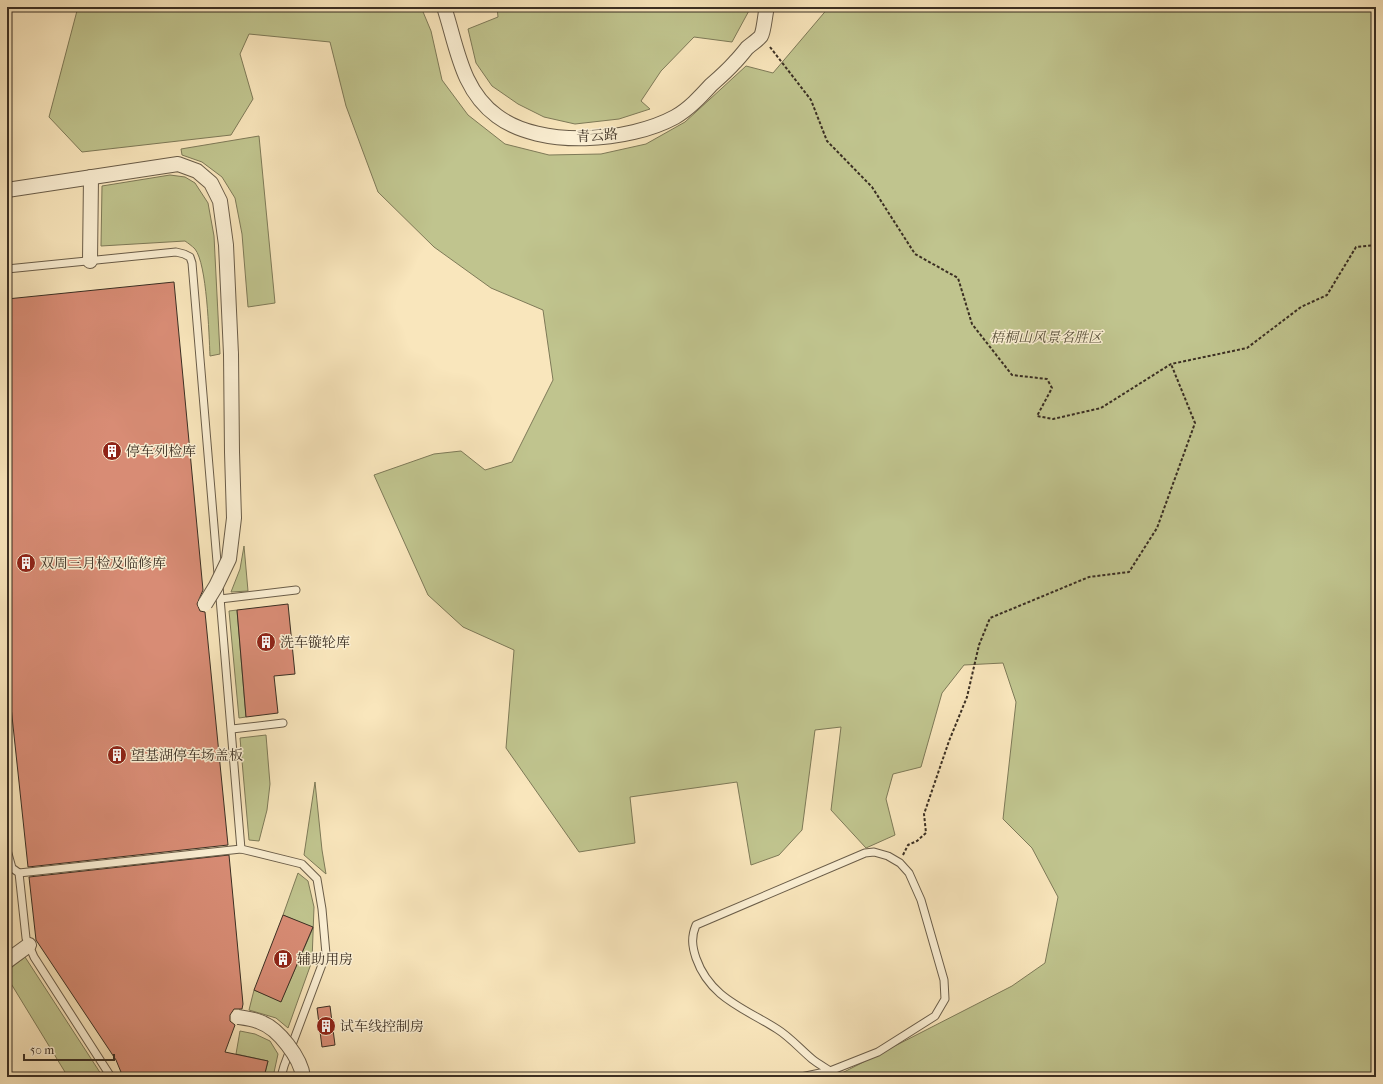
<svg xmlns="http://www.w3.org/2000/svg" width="1383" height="1084" font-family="'IM FELL French Canon','Noto Serif SC',serif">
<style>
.green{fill:#c0c48e;stroke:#7e7a58}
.building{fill:#d88c75;stroke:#3b2f23}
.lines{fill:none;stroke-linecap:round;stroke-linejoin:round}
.lane-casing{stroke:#6a5d49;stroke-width:9}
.street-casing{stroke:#6a5d49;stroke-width:16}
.path{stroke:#3b2f23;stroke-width:2;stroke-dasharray:3 2;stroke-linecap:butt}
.lane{stroke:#fbefd3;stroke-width:7}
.street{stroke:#fbefd3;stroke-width:14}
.street-bridge-casing{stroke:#6a5d49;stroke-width:16;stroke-linecap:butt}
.street-bridge{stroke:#fbefd3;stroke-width:14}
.labels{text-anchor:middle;stroke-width:3;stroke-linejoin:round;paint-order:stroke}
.street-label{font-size:14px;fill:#3b2f23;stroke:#fbefd3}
.park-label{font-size:14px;font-style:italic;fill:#5c543e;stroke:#fbefd3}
.poi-label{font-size:14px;fill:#3b2f23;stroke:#fbefd3;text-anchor:start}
</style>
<rect width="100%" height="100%" fill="#f9e6bc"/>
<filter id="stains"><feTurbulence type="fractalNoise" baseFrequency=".005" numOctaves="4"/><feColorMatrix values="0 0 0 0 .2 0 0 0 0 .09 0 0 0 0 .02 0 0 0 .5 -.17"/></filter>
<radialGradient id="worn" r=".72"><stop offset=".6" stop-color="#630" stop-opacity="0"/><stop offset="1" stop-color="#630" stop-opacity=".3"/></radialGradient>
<g class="green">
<path d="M78,7H421L431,31L442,80L468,115L505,144L549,155L601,154L646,144L685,122L746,66L773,73L829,7H1376V1077H796L797,1075L842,1073L1012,986L1045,963L1058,897L1032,848L1003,819L1016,702L1003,663L964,665L942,693L921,767L893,774L886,799L895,835L866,848L831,810L841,727L815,730L802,830L779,855L751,865L737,782L630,797L635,843L579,852L506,748L514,650L463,627L428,595L374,475L434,454L461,451L485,470L512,462L553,380L543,310L491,288L434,247L378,192L346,106L330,42L249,34L240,54L253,99L231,135L82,152L49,117Z"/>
<path d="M497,7H751L732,42L694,37L661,71L641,101L650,109L619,119L575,124L544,117L518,104L492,86L476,63L468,29L498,17Z"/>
<path d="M259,136L275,303L248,307L242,234L235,198L222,177L202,162L182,155L181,149Z"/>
<path d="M170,175L185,177L195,183L208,203L214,236L220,354L210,356C209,334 207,264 195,249C192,246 188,243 185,241L101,246L102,186Z"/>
<path d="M244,546L248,591L231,592L240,569Z"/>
<path d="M237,610L246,717L239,718L229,611Z"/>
<path d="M266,735L270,784L267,810L259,841L249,840L240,738Z"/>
<path d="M315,782L322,850L326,874L304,855Z"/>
<path d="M298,873L308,881L314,907L312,961L288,1028L276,1018L249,1010L254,990L281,1001L313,928L283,915Z"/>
<path d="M25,957L101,1074L103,1077H68L7,977V971Z"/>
<path d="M240,1031L255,1034L270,1041L278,1054L273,1077H264L268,1061L236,1054Z"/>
</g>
<g class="building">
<path d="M174,282L203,590L197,604L200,611L205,612L228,845L28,867L7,669V299Z"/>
<path d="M288,604L295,674L274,676L278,713L246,717L237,610Z"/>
<path d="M229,855L243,1004L242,1009H234L230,1015V1021L235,1025L225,1052L268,1061L264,1077H123L116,1060L36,940L29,877Z"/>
<path d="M283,915L313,927L281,1002L254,990Z"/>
<path d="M330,1006L335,1045L322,1047L317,1008Z"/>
</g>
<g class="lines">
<g class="lane-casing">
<g id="lane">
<path d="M7,269L176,252L184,254L190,257L192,263L241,849L19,873"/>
<path d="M220,599L296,590"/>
<path d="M232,729L283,723"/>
<path d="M241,849L302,864L317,879L322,909L326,954L284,1066L281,1077"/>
<path d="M7,850L12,868L19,873L26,938L34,957L111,1077"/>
<path d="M801,1077L830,1071L878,1052L935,1016L945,999L944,980L921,900L909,873L900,863L888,856L874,852L865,853L696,925C691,937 692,946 696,958C710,998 744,1008 777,1029C790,1037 800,1049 812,1059C817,1063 824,1067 830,1071"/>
</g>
</g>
<g class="street-casing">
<g id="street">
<path d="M444,7C457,46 461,90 497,116C541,149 629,142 675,117C689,109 700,97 711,85C719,78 728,70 735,62C739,58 743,53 747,48C751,44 757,41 761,36C764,31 765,14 767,7"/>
<path d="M7,190L178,164L197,171L211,183L220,201L226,245L231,354"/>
<path d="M90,261L91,177"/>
<path d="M7,961L29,945"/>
</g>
</g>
<g class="path">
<path d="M770,47L811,100L827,141L872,187L915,254L958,278L972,324L1012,375L1047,379L1052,388L1037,416L1053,419L1101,408L1171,364L1247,348L1301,307L1327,295L1356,247L1376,245"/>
<path d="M903,855L908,845L917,841L926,833L924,814L949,741L967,697L979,645L990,618L1089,577L1129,572L1157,528L1195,423L1171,364"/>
</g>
<use href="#lane" class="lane"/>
<use href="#street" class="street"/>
<g class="street-bridge-casing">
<g id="street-bridge">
<path d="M205,604L216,586L229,559L234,518L232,452L231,354"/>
<path d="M238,1017C245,1018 253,1019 260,1022C278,1028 301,1058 303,1077"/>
</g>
</g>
<use href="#street-bridge" class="street-bridge"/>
</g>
<defs>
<g id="building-disc" transform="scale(1)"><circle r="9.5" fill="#8f2418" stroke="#fbefd3"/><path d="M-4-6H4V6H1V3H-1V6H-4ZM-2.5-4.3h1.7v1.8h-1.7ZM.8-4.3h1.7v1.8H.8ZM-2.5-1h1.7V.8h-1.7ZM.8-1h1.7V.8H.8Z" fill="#fff"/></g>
</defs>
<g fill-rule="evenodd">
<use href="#building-disc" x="112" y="451"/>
<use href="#building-disc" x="26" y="563"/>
<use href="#building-disc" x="266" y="642"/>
<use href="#building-disc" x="117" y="755"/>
<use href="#building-disc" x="283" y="959"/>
<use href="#building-disc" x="326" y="1026"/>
</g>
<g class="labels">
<g class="street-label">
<text transform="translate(597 135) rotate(-4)" y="5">青云路</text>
</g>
<g class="park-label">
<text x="1046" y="342">梧桐山风景名胜区</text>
</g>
<g class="poi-label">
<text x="126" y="456">停车列检库</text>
<text x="40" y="568">双周三月检及临修库</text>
<text x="280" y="647">洗车镟轮库</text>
<text x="131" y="760">望基湖停车场盖板</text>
<text x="297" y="964">辅助用房</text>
<text x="340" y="1031">试车线控制房</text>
</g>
</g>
<rect width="1383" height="1084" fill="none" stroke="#f9e6bc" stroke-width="24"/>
<rect x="8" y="8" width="1367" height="1068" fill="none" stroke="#3b2f23" stroke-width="2"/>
<rect x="12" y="12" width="1359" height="1060" fill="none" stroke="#3b2f23"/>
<path d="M24 1054v6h90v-6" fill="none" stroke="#3b2f23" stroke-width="2"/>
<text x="30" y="1054" font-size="12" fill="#3b2f23" stroke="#fbefd3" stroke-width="3" paint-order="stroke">50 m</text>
<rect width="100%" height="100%" filter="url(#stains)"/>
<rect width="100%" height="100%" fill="url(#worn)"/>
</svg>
